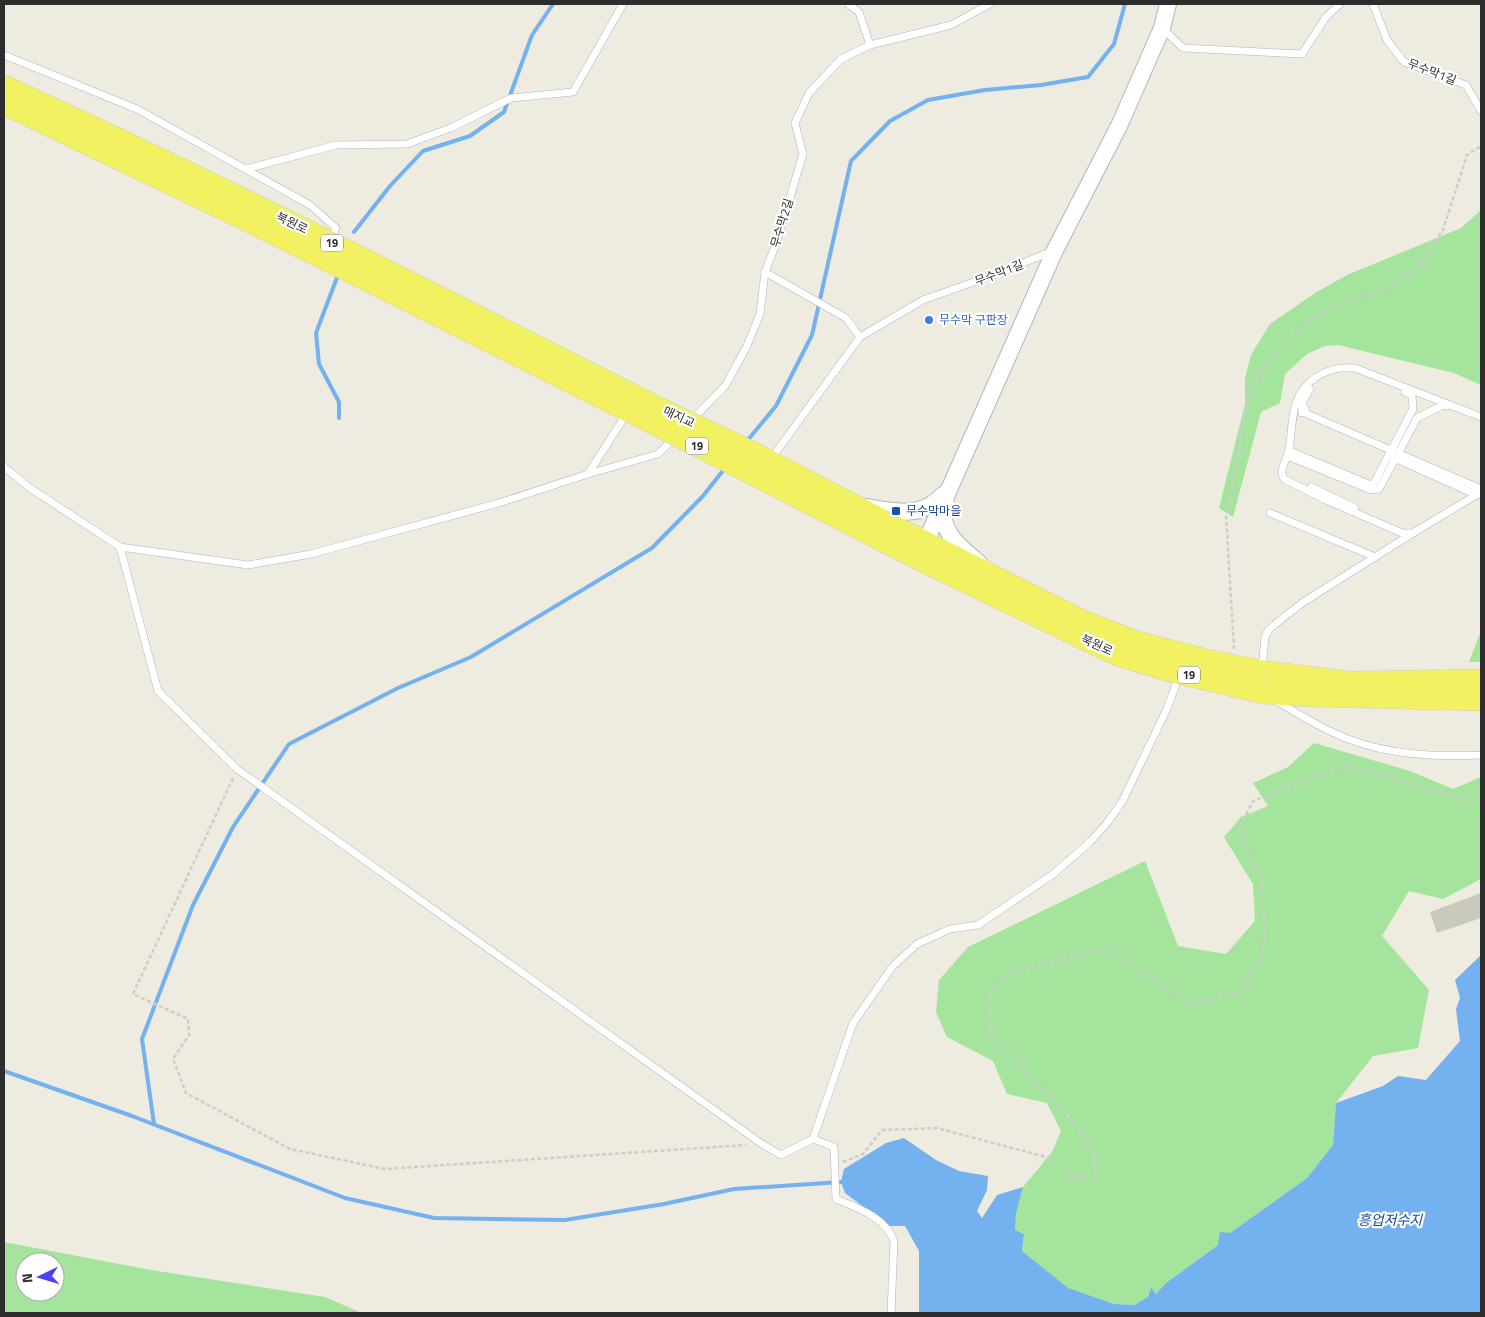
<svg xmlns="http://www.w3.org/2000/svg" width="1485" height="1317" font-family="'Titillium Web','Noto Sans KR',sans-serif">
<style>
.green{fill:#a4e49d;fill-rule:evenodd}
.water{fill:#74b1ef}
.lines{fill:none;stroke-linecap:round;stroke-linejoin:round}
.stream{stroke:#74b1ef;stroke-width:4}
.building{fill:#cac9be}
.service-casing{stroke:#b3b3c0;stroke-width:8}
.tertiary-casing{stroke:#b3b3c0;stroke-width:18}
.primary-casing{stroke:#cdcdcd;stroke-width:22}
.path{stroke:#cdcdcd;stroke-width:2.5;stroke-dasharray:4 2.5;stroke-linecap:butt}
.service{stroke:#fff;stroke-width:7}
.tertiary{stroke:#fff;stroke-width:16}
.primary{stroke:#f1f162;stroke-width:21}
.primary-bridge-casing{stroke:#cdcdcd;stroke-width:22;stroke-linecap:butt}
.primary-bridge{stroke:#f1f162;stroke-width:21}
.shop-dot{fill:#3f7fe0;stroke:#fff;stroke-width:2}
.transit-dot{fill:#1a4fb4;stroke:#fff;stroke-width:2}
.labels{text-anchor:middle;stroke-width:4.5;stroke-linejoin:round;paint-order:stroke}
.shield{fill:#fff;stroke:#6c6c6c;stroke-width:1}
.shield-label{font-size:11px;font-weight:bold;fill:#2d2d2d}
.street-label{font-size:12px;fill:#2d2d2d;stroke:#fff}
.shop-label{font-size:12px;fill:#366cbe;stroke:#fff;text-anchor:start}
.transit-label{font-size:12px;fill:#164399;stroke:#fff;text-anchor:start}
.water-label{font-size:14px;font-style:italic;fill:#0e4ba0;stroke:#fff}
</style>
<rect width="100%" height="100%" fill="#eeebe0"/>
<g class="green">
<path d="M1481,210V385L1454,373L1338,345L1325,346L1307,354L1285,374L1280,403L1261,412L1233,517L1219,508L1245,404V378L1251,355L1270,324L1315,293L1347,275L1461,228Z"/>
<path d="M1481,631V662H1469Z"/>
<path d="M1314,743L1410,771L1453,789L1481,777V879L1443,899L1409,891L1382,936L1429,990L1418,1048L1373,1056L1336,1103L1333,1145L1307,1178L1230,1233L1218,1245L1166,1283L1156,1294L1151,1287L1148,1297L1134,1305L1114,1304L1067,1288L1022,1251L1024,1234L1015,1230L1016,1214L1023,1187L1052,1152L1061,1131L1047,1103L1007,1094L993,1061L947,1037L936,1012L939,980L968,947L1145,861L1178,946L1226,954L1255,921L1253,884L1224,837L1241,817L1268,806L1253,783L1288,767Z"/>
<path d="M4,1242L151,1270L325,1297L362,1313H4ZM25,1262H55V1292H25Z"/>
</g>
<path class="water" d="M1481,955V1313H919V1251L905,1226H889L845,1193L841,1182L844,1169L886,1143L904,1138L936,1160L959,1171L988,1176L987,1190L977,1211L982,1218L997,1195L1023,1187L1016,1214L1015,1230L1024,1234L1022,1251L1068,1288L1114,1304L1134,1305L1148,1297L1151,1287L1156,1294L1166,1283L1218,1245L1220,1232L1230,1233L1307,1178L1333,1145L1336,1103L1383,1086L1398,1076L1426,1080L1460,1041L1456,1009L1460,998L1455,980Z"/>
<g class="lines">
<g class="stream">
<path d="M354,232L390,186L423,151L470,136L504,112L532,35L553,4"/>
<path d="M338,275L316,333L319,364L339,402V418"/>
<path d="M747,441L776,406L812,335L851,161L890,121L928,100L985,90L1041,85L1088,77L1114,44L1125,4"/>
<path d="M4,1071L132,1116L345,1198L434,1218L565,1220L664,1204L734,1189L841,1182"/>
<path d="M154,1124L142,1039L193,905L233,827L289,744L398,688L471,657L652,548L703,496L725,468"/>
</g>
</g>
<path class="building" d="M1481,893V918L1437,933L1430,912Z"/>
<g class="lines">
<g class="service-casing">
<g id="service">
<path d="M848,4L859,12L870,45"/>
<path d="M1373,4L1387,40L1404,62L1466,85L1481,111"/>
<path d="M1163,29L1183,48L1302,54L1326,17L1340,4"/>
<path d="M4,55L137,109L310,205L336,228L331,239"/>
<path d="M246,169L336,145L407,144L453,127L511,98L573,92L623,4"/>
<path d="M765,272L846,318L860,337"/>
<path d="M1303,405L1307,414L1481,489"/>
<path d="M1302,413V403L1310,389"/>
<path d="M691,421L725,386L746,348L760,314L765,272L776,244L803,154L795,123L809,93L841,59L870,45L951,25L990,4"/>
<path d="M1292,452L1371,485L1374,483L1413,409L1412,395L1405,392"/>
<path d="M1290,457L1371,490L1379,489L1417,418L1443,405L1447,406"/>
<path d="M1392,457L1477,495"/>
<path d="M771,459L860,337L923,300L999,273L1052,251"/>
<path d="M4,467L30,488L120,547L248,565L311,554L499,503L588,474L658,454L675,437"/>
<path d="M588,474L627,413"/>
<path d="M1311,487L1355,508"/>
<path d="M1270,513L1375,557"/>
<path d="M1413,533H1402L1326,500L1284,479C1278,470 1287,460 1289,450C1292,433 1291,412 1299,396C1310,375 1332,366 1355,368L1481,417"/>
<path d="M120,547L158,691L237,769L762,1144L781,1155L813,1139L834,1147L836,1199C858,1208 885,1217 894,1241L891,1313"/>
<path d="M1262,669L1265,637L1268,631L1274,625L1302,603L1413,533L1481,492"/>
<path d="M1276,701C1299,714 1323,730 1348,739C1390,755 1436,757 1481,755"/>
<path d="M813,1139L853,1023L893,966L917,944L950,929L978,925L1052,875L1090,842L1107,823L1122,802L1167,709L1179,676"/>
</g>
</g>
<g class="tertiary-casing">
<g id="tertiary">
<path d="M946,503C945,508 943,514 944,519C947,539 967,552 980,564"/>
<path d="M865,507C895,511 920,520 944,494"/>
<path d="M921,553L1055,250L1119,126L1162,28L1168,4"/>
</g>
</g>
<g class="primary-casing">
<g id="primary">
<path d="M4,86C225,186 441,298 657,407"/>
<path d="M4,104L262,228L648,421"/>
<path d="M754,453L902,530L1079,619L1137,642L1203,659L1261,671L1349,682L1481,680"/>
<path d="M746,471L918,559L1117,655L1169,671L1263,693L1307,696L1481,700"/>
</g>
</g>
<g class="path">
<path d="M1234,649L1226,516L1237,465L1248,391L1283,341L1313,318L1351,300L1381,291L1418,267L1443,230L1467,155L1481,146"/>
<path d="M233,778L133,994L188,1019L189,1035L173,1059L186,1093L290,1149L385,1169L746,1145"/>
<path d="M843,1162L863,1154L882,1130L937,1128L1050,1158L1070,1178L1095,1177L1093,1153L1077,1126L989,1032V991L1011,973L1107,948L1191,1005L1239,992L1262,959L1265,928L1260,873L1237,832L1253,801L1346,765L1481,804"/>
</g>
<use href="#service" class="service"/>
<use href="#tertiary" class="tertiary"/>
<use href="#primary" class="primary"/>
<g class="primary-bridge-casing">
<g id="primary-bridge">
<path d="M657,407L754,453"/>
<path d="M648,421L746,471"/>
</g>
</g>
<use href="#primary-bridge" class="primary-bridge"/>
</g>
<circle class="shop-dot" cx="929" cy="320" r="5"/>
<rect class="transit-dot" x="891" y="506" width="10" height="10" rx="2.5"/>
<g class="labels">
<g class="shield">
<rect x="321" y="234.5" width="22" height="17" rx="4"/>
<rect x="686" y="437.5" width="22" height="17" rx="4"/>
<rect x="1178" y="666.5" width="22" height="17" rx="4"/>
</g>
<g class="shield-label">
<text x="332" y="247">19</text>
<text x="697" y="450">19</text>
<text x="1189" y="679">19</text>
</g>
<g class="street-label">
<text transform="translate(1432 72) rotate(21)" y="4">무수막1길</text>
<text transform="translate(292 223) rotate(26)" y="4">북원로</text>
<text transform="translate(782 223) rotate(-73)" y="4">무수막2길</text>
<text transform="translate(999 273) rotate(-21)" y="4">무수막1길</text>
<text transform="translate(679 417) rotate(25)" y="4">매지교</text>
<text transform="translate(1097 645) rotate(25)" y="4">북원로</text>
</g>
<g class="shop-label">
<text x="939" y="324">무수막 구판장</text>
</g>
<g class="transit-label">
<text x="906" y="515">무수막마을</text>
</g>
<g class="water-label">
<text x="1390" y="1225">흥업저수지</text>
</g>
</g>
<rect width="1485" height="1317" fill="none" stroke="#2d2d2d" stroke-width="10"/>
<g transform="translate(40 1277) rotate(265)"><circle r="24" fill="#ffffff" stroke="#ababab"/>
<path d="M0-4L9 19L0 12L-9 19Z" fill="#4a41fa"/>
<text y="-8" font-size="14" font-weight="bold" text-anchor="middle" fill="#2d2d2d">N</text>
</g>
</svg>
